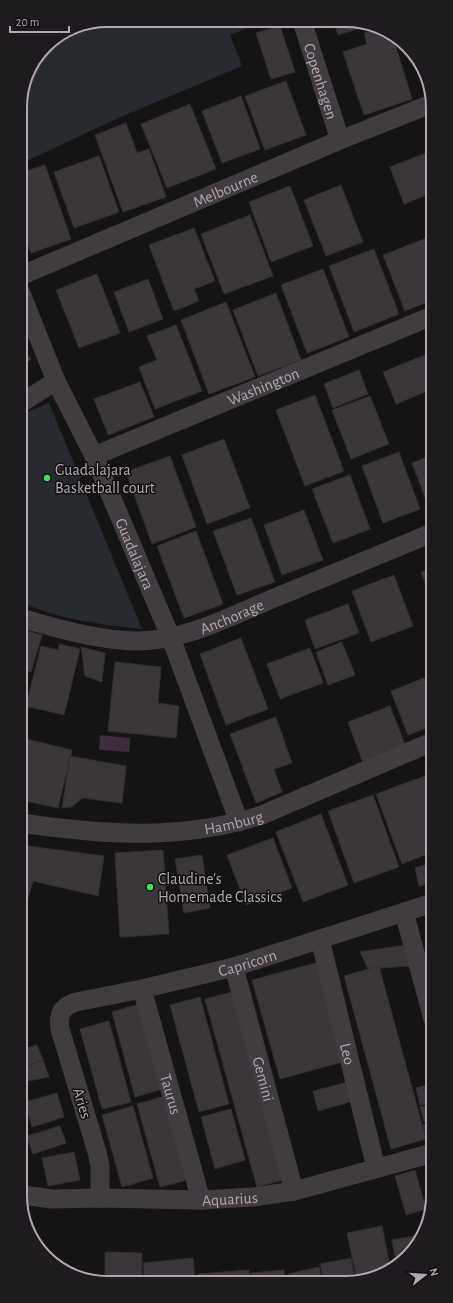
<svg xmlns="http://www.w3.org/2000/svg" width="453" height="1303" font-family="'Alegreya Sans',sans-serif">
<style>
.green{fill:#262a2f}
.water{fill:#3c2e3d}
.building{fill:#3a3639;stroke:#312e30}
.lines{fill:none;stroke-linecap:round;stroke-linejoin:round}
.minor{stroke:#413c3f;stroke-width:19}
.poi-dot{fill:#40e158;stroke:#100f10;stroke-width:1.5}
.labels{text-anchor:middle;stroke-width:3;stroke-linejoin:round;paint-order:stroke}
.street-label{font-size:16px;fill:#b4a7b2;stroke:#100f10}
.poi-label{font-size:16px;fill:#b4a7b2;stroke:#100f10;text-anchor:start}
.rim{fill:none;stroke:#b4a7b2;stroke-width:2}
</style>
<rect width="100%" height="100%" fill="#151415"/>
<g class="green">
<path d="M107,20L265,21L230,35L242,66L116,119L20,164V101L29,68L49,42L74,27Z"/>
<path d="M49,403L142,629C101,624 59,620 21,602V419L30,411Z"/>
</g>
<path class="water" d="M100,735L130,738L129,752L99,750Z"/>
<g class="building">
<path d="M334,22H363L370,25L338,35Z"/>
<path d="M280,26L295,72L271,79L256,33Z"/>
<path d="M377,29L393,37L412,99L364,115L343,52L367,44L364,33Z"/>
<path d="M286,81L306,135L265,150L245,96Z"/>
<path d="M241,96L260,149L222,163L202,111Z"/>
<path d="M190,104L216,169L167,188L141,124Z"/>
<path d="M126,123L137,153L149,149L166,197L123,212L95,135Z"/>
<path d="M431,151V193L404,204L390,167Z"/>
<path d="M99,156L119,212L74,228L54,172Z"/>
<path d="M45,165L71,239L31,253L20,224V173Z"/>
<path d="M341,185L363,242L326,256L304,200Z"/>
<path d="M290,186L313,246L271,262L249,202Z"/>
<path d="M250,215L273,276L224,294L201,234Z"/>
<path d="M194,228L215,281L194,289L199,301L174,311L149,245Z"/>
<path d="M429,237L431,244L432,300L405,311L383,255Z"/>
<path d="M374,249L399,314L354,332L329,266Z"/>
<path d="M323,269L349,337L307,353L281,285Z"/>
<path d="M97,274L120,333L79,348L56,290Z"/>
<path d="M148,279L163,319L129,332L114,292Z"/>
<path d="M276,293L301,360L258,376L233,310Z"/>
<path d="M226,302L255,377L209,394L181,320Z"/>
<path d="M176,325L202,391L155,409L139,367L157,360L147,336Z"/>
<path d="M21,347L31,359L21,368Z"/>
<path d="M432,352V389L396,404L383,372Z"/>
<path d="M359,370L368,394L333,408L324,384Z"/>
<path d="M140,382L154,417L108,435L94,399Z"/>
<path d="M315,395L344,471L305,486L276,410Z"/>
<path d="M370,396L389,444L351,459L332,410Z"/>
<path d="M224,439L250,508L207,524L182,455Z"/>
<path d="M399,452L420,509L383,523L362,466Z"/>
<path d="M432,455V516L412,463Z"/>
<path d="M170,456L196,527L152,544L126,472Z"/>
<path d="M350,475L370,529L333,543L312,489Z"/>
<path d="M304,510L323,560L282,575L264,525Z"/>
<path d="M251,518L275,582L237,595L213,531Z"/>
<path d="M196,531L223,604L184,618L157,546Z"/>
<path d="M432,568V601L421,572Z"/>
<path d="M394,575L413,626L371,642L352,591Z"/>
<path d="M348,604L359,633L315,649L305,620Z"/>
<path d="M21,629L42,635L31,672L21,669Z"/>
<path d="M241,638L268,709L226,725L200,654Z"/>
<path d="M342,642L355,675L328,685L316,652Z"/>
<path d="M59,644L80,649L64,715L26,706L41,646L58,650Z"/>
<path d="M81,647L105,653L102,682L85,676Z"/>
<path d="M310,648L323,683L280,699L267,664Z"/>
<path d="M115,662L161,667L158,703L179,706L176,738L108,731Z"/>
<path d="M432,675V726L408,735L391,691Z"/>
<path d="M390,706L406,747L363,763L348,722Z"/>
<path d="M276,717L292,763L274,769L282,792L256,803L230,734Z"/>
<path d="M22,738L72,750L58,808L21,800Z"/>
<path d="M70,756L126,766L122,803L83,798L71,807L62,808Z"/>
<path d="M425,776L432,797V852L402,864L376,794Z"/>
<path d="M373,795L399,867L354,883L328,811Z"/>
<path d="M321,814L348,885L303,902L276,832Z"/>
<path d="M273,838L292,888L246,905L227,855Z"/>
<path d="M21,845L104,856L98,896L33,881L24,911L21,910Z"/>
<path d="M163,850L169,934L120,937L115,853Z"/>
<path d="M202,855L210,908L184,913L175,859Z"/>
<path d="M432,863V883L419,886L415,868Z"/>
<path d="M405,945L411,966L368,969L360,952Z"/>
<path d="M319,962L346,1061L280,1079L252,980Z"/>
<path d="M379,966L426,1139L391,1149L344,976Z"/>
<path d="M236,991L287,1179L257,1187L205,999Z"/>
<path d="M200,997L229,1104L199,1112L170,1005Z"/>
<path d="M143,1003L166,1088L135,1097L112,1012Z"/>
<path d="M109,1021L131,1102L102,1109L80,1029Z"/>
<path d="M37,1045L43,1060L22,1068L21,1050Z"/>
<path d="M43,1060L49,1077L23,1082L22,1068Z"/>
<path d="M348,1082L353,1101L318,1111L313,1091Z"/>
<path d="M433,1083V1102L420,1105L416,1088Z"/>
<path d="M57,1093L64,1117L32,1127L25,1102Z"/>
<path d="M169,1095L192,1179L160,1187L137,1104Z"/>
<path d="M433,1104V1119L424,1122L420,1107Z"/>
<path d="M133,1106L153,1178L122,1187L102,1115Z"/>
<path d="M231,1109L245,1160L215,1169L201,1117Z"/>
<path d="M433,1122V1142L428,1143L423,1125Z"/>
<path d="M60,1126L66,1143L33,1154L27,1136Z"/>
<path d="M74,1152L80,1180L48,1186L42,1158Z"/>
<path d="M415,1170L426,1209L406,1215L395,1176Z"/>
<path d="M382,1226L390,1266L363,1281H357L347,1233Z"/>
<path d="M419,1235L412,1253L396,1262L392,1240Z"/>
<path d="M105,1252L142,1253V1281H105Z"/>
<path d="M193,1258L195,1281H145L143,1263Z"/>
<path d="M351,1258L355,1281H324L320,1264Z"/>
<path d="M319,1267L322,1281H289L288,1274Z"/>
<path d="M249,1270L250,1281H198V1274Z"/>
<path d="M284,1270L285,1281H252L251,1273Z"/>
</g>
<g class="lines">
<g class="minor">
<path id="s1" d="M302,21L340,140"/>
<path id="s2" d="M20,276L340,140L431,104"/>
<path id="s3" d="M20,291L56,381L94,456L171,638L239,822"/>
<path d="M21,403L56,381"/>
<path id="s4" d="M94,456L432,316"/>
<path id="s5" d="M21,618C55,628 101,641 137,641C184,641 229,617 272,599C325,577 379,555 432,533"/>
<path id="s6" d="M21,823C104,835 181,841 262,815L432,742"/>
<path d="M404,912L433,1019"/>
<path id="s7" d="M320,939L376,1168"/>
<path id="s8" d="M234,967L294,1191"/>
<path id="s9" d="M142,989L201,1200"/>
<path id="s10" d="M22,1195L52,1199L100,1198L201,1200L253,1197L294,1191L433,1153"/>
<path id="s11" d="M100,1198V1166L97,1152L60,1029C58,1014 61,1007 76,1002L142,989L234,967L432,903"/>
</g>
</g>
<g class="poi-dot">
<circle cx="47" cy="478" r="4"/>
<circle cx="150" cy="887" r="4"/>
</g>
<g class="labels">
<g class="street-label">
<text dy="6" stroke="none"><textPath href="#s1" startOffset="63">Copenhagen</textPath></text>
<text dy="6" stroke="none"><textPath href="#s2" startOffset="223">Melbourne</textPath></text>
<text dy="6" stroke="none"><textPath href="#s4" startOffset="183">Washington</textPath></text>
<text dy="6" stroke="none"><textPath href="#s3" startOffset="287">Guadalajara</textPath></text>
<text dy="6" stroke="none"><textPath href="#s5" startOffset="217">Anchorage</textPath></text>
<text dy="6" stroke="none"><textPath href="#s6" startOffset="214">Hamburg</textPath></text>
<text dy="6" stroke="none"><textPath href="#s11" startOffset="386">Capricorn</textPath></text>
<text dy="6" stroke="none"><textPath href="#s7" startOffset="118">Leo</textPath></text>
<text dy="6" stroke="none"><textPath href="#s8" startOffset="116">Gemini</textPath></text>
<text dy="6" stroke="none"><textPath href="#s9" startOffset="109">Taurus</textPath></text>
<text transform="translate(83 1103) rotate(73)" y="6">Aries</text>
<text dy="6" stroke="none"><textPath href="#s10" startOffset="208">Aquarius</textPath></text>
</g>
<g class="poi-label">
<text x="55" y="475">Guadalajara<tspan x="55" dy="18">Basketball court</tspan></text>
<text x="158" y="884">Claudine's<tspan x="158" dy="18">Homemade Classics</tspan></text>
</g>
</g>
<path d="M0 0H453V1303H0ZM107 27H346A80 80 0 0 1 426 107V1196A80 80 0 0 1 346 1276H107A80 80 0 0 1 27 1196V107A80 80 0 0 1 107 27Z" fill="#1d1b1d" fill-rule="evenodd"/>
<path class="rim" d="M107 27H346A80 80 0 0 1 426 107V1196A80 80 0 0 1 346 1276H107A80 80 0 0 1 27 1196V107A80 80 0 0 1 107 27Z"/>
<g transform="translate(425 1275) rotate(73)" stroke="#100f10" stroke-width="3" paint-order="stroke">
<path d="M0-3L7 15L0 10L-7 15Z" fill="#b4a7b2"/>
<text y="-6" font-size="11" font-weight="bold" text-anchor="middle" fill="#b4a7b2">N</text>
</g>
<path d="M10 26v6h59v-6" fill="none" stroke="#b4a7b2" stroke-width="2"/>
<text x="16" y="26" font-size="12" fill="#b4a7b2" stroke="#100f10" stroke-width="3" paint-order="stroke">20 m</text>
</svg>
